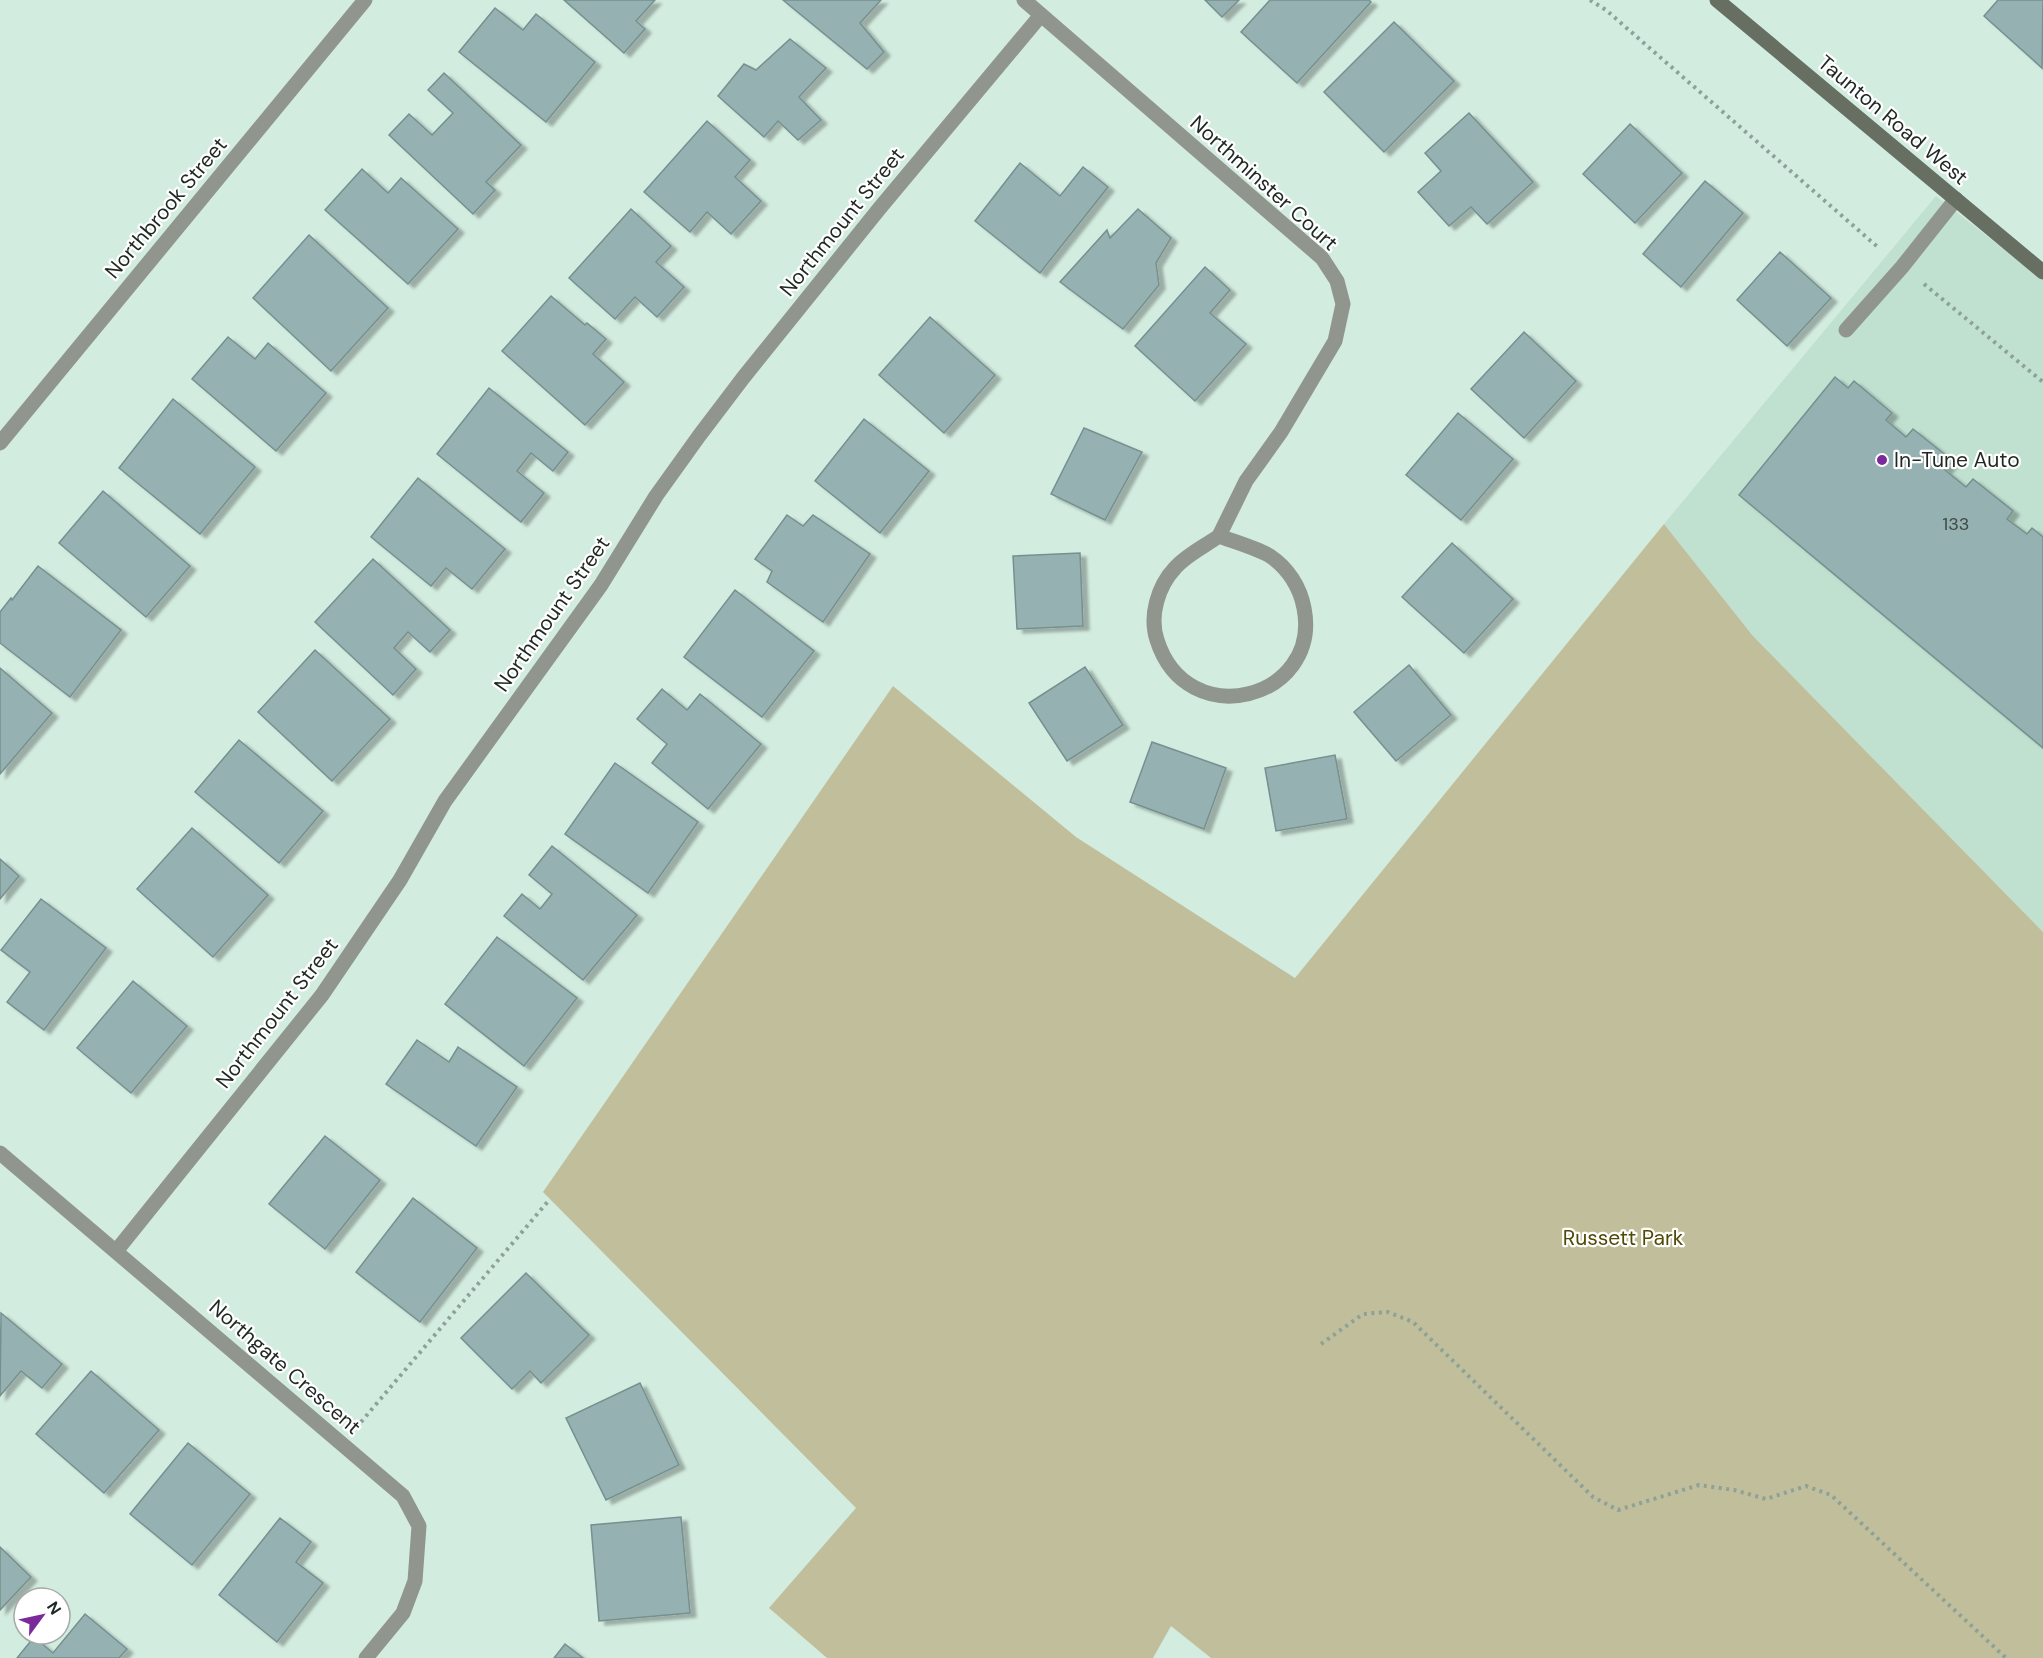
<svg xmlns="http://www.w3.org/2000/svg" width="2043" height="1658" font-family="'DM Sans',sans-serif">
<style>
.built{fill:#c0e0d0}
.green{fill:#c1bf9b}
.building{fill:#96b1b1;stroke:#75908f;stroke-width:1.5;filter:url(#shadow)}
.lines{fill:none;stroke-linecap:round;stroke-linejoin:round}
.path{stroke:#8ea198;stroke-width:4;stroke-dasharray:3 4.5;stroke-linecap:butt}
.service{stroke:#90958d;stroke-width:15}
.minor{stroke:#90958d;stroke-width:15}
.secondary{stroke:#676f63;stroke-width:15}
.poi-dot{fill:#7b2a9a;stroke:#fff;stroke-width:2}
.labels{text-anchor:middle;stroke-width:4.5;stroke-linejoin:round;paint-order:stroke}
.number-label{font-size:18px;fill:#3d4a46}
.street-label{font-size:21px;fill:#1f2823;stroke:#fff}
.poi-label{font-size:21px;fill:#1f2823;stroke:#fff;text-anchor:start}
.park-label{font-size:21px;fill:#504a06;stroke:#fff}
</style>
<defs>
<filter id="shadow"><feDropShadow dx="6" dy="4" stdDeviation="1.5" flood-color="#0004"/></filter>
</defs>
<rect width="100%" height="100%" fill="#d3ece0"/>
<path class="built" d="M1936,196L2043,280V932L1753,636L1664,524Z"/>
<path class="green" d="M1664,524L1753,636L2043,932V1658H1211L1171,1626L1153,1658H827L769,1608L856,1508L543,1192L893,686L1076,837L1295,978Z"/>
<g class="building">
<path d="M564,0H655L636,21L645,29L624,53Z"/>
<path d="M783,0H881L860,23L884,52L867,69Z"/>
<path d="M1205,0H1239L1222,17Z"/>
<path d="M1270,0H1369L1371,2L1297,83L1241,32Z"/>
<path d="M1998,0H2043L2042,68L1984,16Z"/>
<path d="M495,8L523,30L536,14L595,62L546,122L459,52Z"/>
<path d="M1394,22L1454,81L1384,152L1324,92Z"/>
<path d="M790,39L826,68L799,97L821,120L798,140L778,121L764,137L718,96L744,64L756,70Z"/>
<path d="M444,73L521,145L486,182L495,190L473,214L389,135L409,114L432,135L453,113L428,90Z"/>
<path d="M1469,113L1533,182L1487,224L1471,207L1449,226L1418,192L1441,171L1425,153Z"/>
<path d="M707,121L750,160L735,177L761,201L731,234L707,212L690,232L644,192Z"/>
<path d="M1630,124L1682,173L1635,223L1583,174Z"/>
<path d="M1020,163L1060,196L1083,167L1108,187L1040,273L975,221Z"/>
<path d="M362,169L388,193L401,178L458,229L408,284L325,210Z"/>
<path d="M1705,181L1743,213L1681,287L1643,254Z"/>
<path d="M631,209L671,246L656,262L684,287L657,317L635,297L615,319L569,278Z"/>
<path d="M1138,209L1171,238L1156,263L1159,285L1123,329L1060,282L1107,230L1110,238Z"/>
<path d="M309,235L388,308L331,371L253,298Z"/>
<path d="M1780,252L1831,298L1787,346L1737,300Z"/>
<path d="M1205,267L1230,290L1210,313L1246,344L1195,401L1135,346Z"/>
<path d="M551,296L585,325L587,323L606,339L593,354L624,382L585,425L502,351Z"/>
<path d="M930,317L995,375L944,433L879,375Z"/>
<path d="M1524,332L1576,381L1524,438L1471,389Z"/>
<path d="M228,337L255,359L268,343L326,393L276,451L192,379Z"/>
<path d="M1835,377L1848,388L1854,381L1892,413L1886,420L1906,437L1913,429L1953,461L1945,470L1966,487L1973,479L2013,511L2007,519L2027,534L2032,528L2043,537V748L1739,495Z"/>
<path d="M489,388L568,452L553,471L531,453L517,471L544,493L521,522L437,454Z"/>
<path d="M173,399L255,467L200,534L119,468Z"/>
<path d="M1458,413L1513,459L1461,520L1406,475Z"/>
<path d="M864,419L929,471L880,533L815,481Z"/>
<path d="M1084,428L1142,452L1105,520L1051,494Z"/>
<path d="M418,478L505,549L472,589L446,568L431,586L371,537Z"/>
<path d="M103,491L190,566L146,617L59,543Z"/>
<path d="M787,515L803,526L813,515L870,554L823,622L767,582L772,571L755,559Z"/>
<path d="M1452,543L1513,599L1464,653L1402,597Z"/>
<path d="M1080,553L1083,626L1017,629L1013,556Z"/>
<path d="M373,559L450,630L430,652L408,632L394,648L416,669L393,695L315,622Z"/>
<path d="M38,566L121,630L70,697L0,643V612L11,598L12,600Z"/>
<path d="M735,590L814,651L762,717L684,657Z"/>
<path d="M315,650L390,719L332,781L258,712Z"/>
<path d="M1409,665L1451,715L1396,761L1354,712Z"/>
<path d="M1085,667L1123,725L1067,761L1029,703Z"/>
<path d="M0,668L52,713L0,774Z"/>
<path d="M662,689L687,710L700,694L761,744L708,809L652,763L667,744L637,719Z"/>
<path d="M239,740L323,811L279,863L195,792Z"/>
<path d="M1152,742L1226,768L1204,829L1130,802Z"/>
<path d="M1335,755L1347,819L1276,831L1265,768Z"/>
<path d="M615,763L698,822L648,893L565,834Z"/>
<path d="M192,828L268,895L213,957L137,889Z"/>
<path d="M552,846L637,915L583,980L504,916L522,894L540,909L552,894L529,875Z"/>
<path d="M0,859L19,876L0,899Z"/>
<path d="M41,899L106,948L44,1030L7,1002L30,972L1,950Z"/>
<path d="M497,937L577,998L524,1066L445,1004Z"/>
<path d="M133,981L187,1026L131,1093L77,1048Z"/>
<path d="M417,1040L449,1062L458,1047L517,1087L476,1146L386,1084Z"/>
<path d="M325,1136L380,1180L325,1249L269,1204Z"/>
<path d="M413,1198L477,1248L420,1322L356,1272Z"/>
<path d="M526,1273L589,1335L541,1383L530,1371L512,1389L461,1338Z"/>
<path d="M1,1313L62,1364L42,1388L21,1371L0,1396Z"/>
<path d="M91,1371L159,1430L104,1493L36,1434Z"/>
<path d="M640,1383L679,1465L606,1500L566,1418Z"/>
<path d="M188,1443L250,1494L192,1565L130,1514Z"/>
<path d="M681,1517L690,1613L599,1621L591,1525Z"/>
<path d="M280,1518L311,1542L296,1562L323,1583L277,1642L219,1595Z"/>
<path d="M0,1547L31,1577L0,1610Z"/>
<path d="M85,1614L127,1649L119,1658H17L34,1637L53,1653Z"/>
<path d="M565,1644L583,1658H554Z"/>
</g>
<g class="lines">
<g class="path">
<path d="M1590,0L1606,10L1880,249"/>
<path d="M1924,284L2043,382"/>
<path d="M1321,1344L1363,1314L1388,1312L1413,1322L1593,1497L1618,1510L1699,1485L1734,1490L1766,1499L1806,1486L1831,1495L2006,1658"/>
<path d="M361,1422L550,1199"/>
</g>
<path class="service" d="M1846,330L1902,267L1956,199"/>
<g class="minor">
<path d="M1024,0L1322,258L1337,281L1343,304L1335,341L1281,432L1246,481L1219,536C1232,541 1259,549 1270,556C1288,568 1300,587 1304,608C1322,699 1187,735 1157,640C1149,616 1158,586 1175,568C1186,555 1205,546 1219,536"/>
<path d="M0,443L365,0"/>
<path d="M0,1153L403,1496L419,1526L415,1581L403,1613L366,1658"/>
<path d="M117,1250L322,995L400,880L445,801L601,585L656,496L699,436L743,378L879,209L1041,15"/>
</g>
<path class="secondary" d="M1717,0L2043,272"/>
</g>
<circle class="poi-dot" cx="1882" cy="460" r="6"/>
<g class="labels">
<g class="number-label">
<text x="1956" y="530">133</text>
</g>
<g class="street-label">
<text transform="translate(1893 120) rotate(40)" y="7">Taunton Road West</text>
<text transform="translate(1264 183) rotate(42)" y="7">Northminster Court</text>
<text transform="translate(166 208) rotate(-50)" y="7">Northbrook Street</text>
<text transform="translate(842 222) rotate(-51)" y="7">Northmount Street</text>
<text transform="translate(552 614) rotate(-55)" y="7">Northmount Street</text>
<text transform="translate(277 1013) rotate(-52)" y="7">Northmount Street</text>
<text transform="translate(285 1367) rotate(41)" y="7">Northgate Crescent</text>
</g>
<g class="poi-label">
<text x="1894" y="467">In-Tune Auto</text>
</g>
<g class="park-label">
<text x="1623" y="1245">Russett Park</text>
</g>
</g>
<g transform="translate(42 1616) rotate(57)"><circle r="28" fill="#ffffff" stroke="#a5a9a7" stroke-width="1.5"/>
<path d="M0-4.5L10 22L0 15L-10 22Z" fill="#7b2a9a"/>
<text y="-9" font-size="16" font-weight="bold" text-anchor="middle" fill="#1f2823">N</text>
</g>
</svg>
